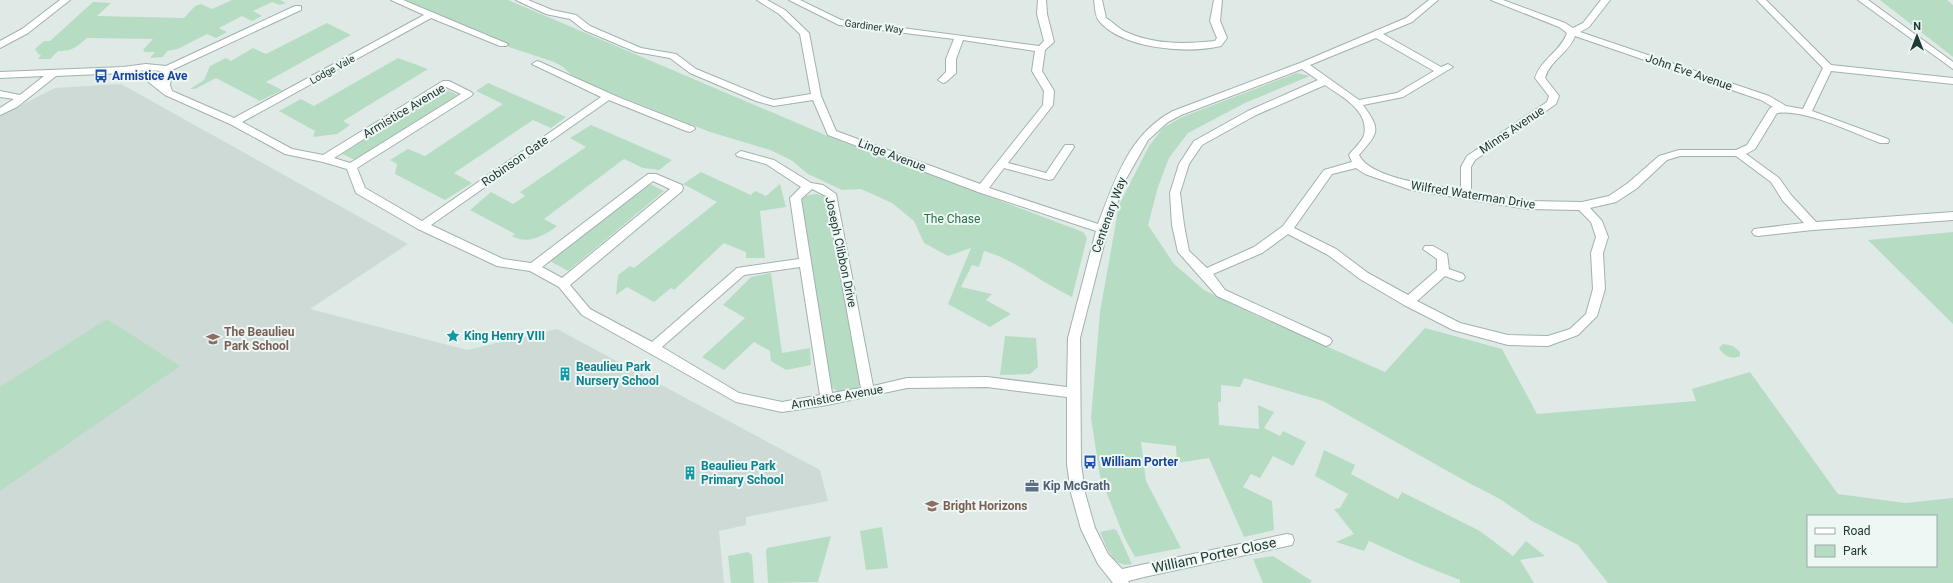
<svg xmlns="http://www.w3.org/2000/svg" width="1953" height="583" font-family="Roboto,sans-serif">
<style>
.built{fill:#cddad5}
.green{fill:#b7dcc4;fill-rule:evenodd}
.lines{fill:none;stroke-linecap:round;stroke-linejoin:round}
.minor-casing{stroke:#a2b2ad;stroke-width:2}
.minor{fill:#fff;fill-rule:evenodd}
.labels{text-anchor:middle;stroke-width:4;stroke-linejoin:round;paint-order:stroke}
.far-street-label{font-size:10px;fill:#203a35;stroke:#eff7f4}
.street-label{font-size:12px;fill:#203a35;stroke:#eff7f4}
.transit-label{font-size:12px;font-weight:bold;fill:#164399;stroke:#eff7f4;text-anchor:start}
.park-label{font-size:12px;fill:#2a704c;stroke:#eff7f4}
.education-label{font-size:12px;font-weight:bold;fill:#785e54;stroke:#eff7f4;text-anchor:start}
.culture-label{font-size:12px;font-weight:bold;fill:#0d838f;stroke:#eff7f4;text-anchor:start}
.service-label{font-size:12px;font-weight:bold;fill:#4e5e75;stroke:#eff7f4;text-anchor:start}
.near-street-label{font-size:14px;fill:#203a35;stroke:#eff7f4}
</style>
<rect width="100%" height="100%" fill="#dfeae6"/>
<path class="built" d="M121,84L408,244L310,309L467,350L557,329L820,470L828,501L746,517V525L719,531L724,583H0V116L55,88Z"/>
<g class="green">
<path d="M232,0H280L286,3L280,5L272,2L253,11L262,16L252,21L242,16L219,28L227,32L216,38L207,34L178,49L167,51L163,57L150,58L155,52H145L143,50L153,39L87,38C76,47 74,51 58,51L50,59H38L41,55L38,54L35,49L44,41H50L93,2L111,3L97,16L184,18L195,6L201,4L212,9Z"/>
<path d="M399,0H508L830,137L1083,232L1087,238L1072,297C1043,284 1014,259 984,251L979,267L972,265L961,287L992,294L986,300L1011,314L990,327L948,304L971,248L948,256L924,243L914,221L892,203L861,189L842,190L808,174L791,160L770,150L710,132L576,79L563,67L554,62L506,46L482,32L457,25Z"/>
<path d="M1880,0H1947L1953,5V57Z"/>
<path d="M327,23L351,35L266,82L282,90L260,101L216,78L195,89H190L204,80L210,66L226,58L231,61L253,48L266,54Z"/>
<path d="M398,58L428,69L343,121L350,125L337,134L313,137L315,131L279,111L301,99L314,106Z"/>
<path d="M1297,73L1310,76L1245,103L1188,133L1169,158L1158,187L1148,225L1174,264L1204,290L1253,314L1385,372L1425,328L1502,349L1537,414L1696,401L1692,389L1750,372L1838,494L1905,503L1953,498V583H1608L1578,545L1532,521L1500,499L1467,482L1323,401L1244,378L1240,387L1221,385V402H1218L1219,425L1259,429L1258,405L1274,412L1264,428L1280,436L1283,431L1306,442L1293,466L1273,456L1260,478L1251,474L1243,487L1272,501L1274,530L1244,537L1209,458L1177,463L1176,446L1141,442L1146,481L1181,548L1135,557L1124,537L1100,476L1091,418L1100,312L1119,205L1149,146L1163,128L1182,117ZM1808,516H1936V566H1808Z"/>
<path d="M488,83L566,117L551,128L533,120L454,173L472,183L445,200L395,174L397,164L390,160L408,149L425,156L503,104L476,91Z"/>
<path d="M445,89L458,95L355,160L342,154Z"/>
<path d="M591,125L672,160L659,170L643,168L624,159L544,219L557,226C544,236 527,245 512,236L515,234L470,210L491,192L513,204L525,196L520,192L586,147L570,138Z"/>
<path d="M701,172L751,195L755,191L766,196L780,184L786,207L760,211L765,258H746V252L724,243L674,290L671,288L654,302L627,287L616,295L618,275L630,266L634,268L717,202L683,184Z"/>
<path d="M650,184L664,191L568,271L550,261Z"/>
<path d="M816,194L824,196L861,383L858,389L839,392L832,388L799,200L803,196Z"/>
<path d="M1953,232V324L1868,240Z"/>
<path d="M771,273L782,353L810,348L811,365L786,370L771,361L770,351L754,342L724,370L702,357L745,318L723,305L751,277Z"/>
<path d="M107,319L180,366L0,491V387Z"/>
<path d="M1005,336L1036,338L1038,367L1030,374L1000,375Z"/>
<path d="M1723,344L1733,346L1740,352V356C1732,360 1723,356 1719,348Z"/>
<path d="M1324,450L1355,465L1351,474L1398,499L1402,492L1480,531L1513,556L1526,541L1545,556L1520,560L1534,583H1460V580L1422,565L1369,541L1364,551L1336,542L1354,534L1334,509L1340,508L1348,494L1315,476Z"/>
<path d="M882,527L888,568L866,570L860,531Z"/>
<path d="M1114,529L1117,531L1132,564C1112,569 1107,546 1100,532Z"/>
<path d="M831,536L818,582L768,583L766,551L767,548Z"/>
<path d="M748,552L752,555L754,583H731L728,556Z"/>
<path d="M1273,556L1312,581L1310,583H1263L1253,559Z"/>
</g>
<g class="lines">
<g class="minor-casing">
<g id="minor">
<path d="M60,0H70L28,33L0,48V41L22,29Z"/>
<path d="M391,0H403L508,44L506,46H500L431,18L242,122L292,149L323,155L443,81H449L471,92L473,94L471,96L357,168L365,188L422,221L601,97L532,64L537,61L540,62L618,97L694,127L695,129L690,132L686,131L609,100L431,225L503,259L531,263L648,174H656L682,185L683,188L682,191L570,285L590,309L652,342L737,268L799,259L790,198L801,187L766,164L737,156L736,154L741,151L774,160L811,183L823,185L836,194L873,386L907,378L987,377L1067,387L1068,338L1096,231L978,192L828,135L813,100L774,106L756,101L690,73L670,58L636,52L584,30L570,19L546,14L516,0H528L552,10L576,15L590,26L641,48L676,54L696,69L764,97L774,100L811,94L800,34L779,14L757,0H767L785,10L809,33L821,96L836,131L980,184L1043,105L1044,91L1032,71L1035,51L963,40L956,59V73L946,82L943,83L938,80L946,72V59L954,39L839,25L789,0H800L841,20L1039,46L1044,41L1037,14L1038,0H1046L1047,14L1054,42L1045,50L1042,71L1054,91L1053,105L1008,163L1046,173L1065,145H1073L1074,147L1053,179L1049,180L1004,168L989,188L1098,224C1115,180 1129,134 1173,111L1300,63L1406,18L1429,0H1438L1412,22L1383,34L1441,67L1448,64L1453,67L1403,97L1363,105C1381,130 1379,132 1359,155C1370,179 1436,186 1461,190V167L1467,156L1547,102L1549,96L1535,78C1541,59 1561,51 1567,33L1559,27L1491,0H1503L1565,23L1573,28L1583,23L1601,0H1610L1589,27L1580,32L1769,96L1786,106L1803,109L1823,68L1757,0H1766L1831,65L1953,78V84L1831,71L1812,111L1888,139L1889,141L1888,143H1880C1853,133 1806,109 1777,113L1755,149L1746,154L1779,178L1791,195L1816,222L1953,212V220L1813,230L1758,236L1754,235L1752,232L1754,229L1804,223L1783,201L1771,182L1736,156H1680L1667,160L1636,189L1616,202L1590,208L1602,221L1608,237L1603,253L1605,289L1597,316L1578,335L1548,346L1508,345L1453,330L1404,305L1360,279L1328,255L1288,234L1262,253L1213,274L1225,290L1330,338L1332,341L1330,344L1326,346L1217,296L1178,252L1172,225L1170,193L1179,164L1194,141L1248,111L1318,80L1302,69L1181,115L1168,122L1148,140L1126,179L1108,229L1080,338L1081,464L1085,493L1095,528L1108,554L1122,569L1287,534L1292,535L1294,540L1292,545L1287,546L1144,577L1128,581L1129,583H1113L1098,564L1081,529L1071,493L1067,464V397L987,387L907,388L827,405L782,412L736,402L582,315L559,287L530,271L497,266L418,229L356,193L347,169L323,162L285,154L230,124L165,95L146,80L123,73L56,76L17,107L0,115V108L14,99L0,97V91L20,95L44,76L0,78V72L123,67L146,64L166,66L295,6H301V10L172,70L170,85L172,91L234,118L424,15ZM1575,36L1761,100L1773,107L1770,108L1747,145L1736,150H1679L1659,156L1628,183L1609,196L1582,202L1528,201L1471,192V167L1475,160L1556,104L1559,96L1545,78C1550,60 1569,53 1575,36ZM1376,38L1434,71L1397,93L1359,100L1310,65ZM146,70L162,71L161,81L153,76L139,71ZM1325,85C1341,96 1370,111 1364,135C1362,142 1353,149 1349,155L1352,162L1324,170L1283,226L1254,247L1207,268L1189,251L1184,225L1180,193L1189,164L1202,145L1256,115ZM446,87L461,94L350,163L334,158ZM1356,168L1365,174L1411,190L1528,209L1579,210L1591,222L1596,237L1591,253L1593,289L1586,314L1570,329L1548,336L1508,335L1460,323L1417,301L1445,276L1459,281L1463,280L1465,277L1463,274L1449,269L1447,254L1433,246H1425L1423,249L1437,259V270L1408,295L1368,273L1336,249L1294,228L1332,174ZM653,181L670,189L562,278L542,267ZM812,189L826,196L861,388L832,393L801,199ZM800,267L820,395L782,402L739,393L662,347L744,275Z"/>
<path d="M1094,0H1102L1106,18C1113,22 1119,29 1126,32C1154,45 1186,44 1215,41L1217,38L1210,21L1214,0H1222L1220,21L1227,38L1221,46C1187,54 1123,49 1099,21C1095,16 1095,6 1094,0Z"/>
<path d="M1858,0H1868L1953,62V69Z"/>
</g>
</g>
<use href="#minor" class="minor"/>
</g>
<defs>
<g id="bus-bare" transform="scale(1.08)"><path d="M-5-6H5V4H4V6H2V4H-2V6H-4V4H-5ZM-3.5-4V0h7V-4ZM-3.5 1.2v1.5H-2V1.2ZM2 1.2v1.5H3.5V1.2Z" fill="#1a4fb4" stroke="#eff7f4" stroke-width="2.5" paint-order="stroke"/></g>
<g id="sight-bare" transform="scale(1.08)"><path d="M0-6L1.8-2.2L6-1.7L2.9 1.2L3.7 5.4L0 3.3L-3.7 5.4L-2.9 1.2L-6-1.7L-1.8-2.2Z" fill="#0f9aa8" stroke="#eff7f4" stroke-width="2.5" paint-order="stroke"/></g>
<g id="school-bare" transform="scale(1.08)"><path d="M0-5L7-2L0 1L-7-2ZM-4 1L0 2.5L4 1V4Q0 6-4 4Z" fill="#8d6e63" stroke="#eff7f4" stroke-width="2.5" paint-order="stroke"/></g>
<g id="building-bare" transform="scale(1.08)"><path d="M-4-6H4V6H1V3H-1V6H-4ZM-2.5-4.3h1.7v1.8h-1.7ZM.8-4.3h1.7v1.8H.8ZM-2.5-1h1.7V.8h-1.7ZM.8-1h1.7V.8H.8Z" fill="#0f9aa8" stroke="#eff7f4" stroke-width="2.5" paint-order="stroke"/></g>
<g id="office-bare" transform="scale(1.08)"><path d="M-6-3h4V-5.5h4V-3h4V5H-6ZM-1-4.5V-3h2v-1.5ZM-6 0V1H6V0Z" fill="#5c6f8a" stroke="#eff7f4" stroke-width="2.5" paint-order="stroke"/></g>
</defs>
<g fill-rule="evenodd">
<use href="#bus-bare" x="101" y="76"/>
<use href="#sight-bare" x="453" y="336"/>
<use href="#school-bare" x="213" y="339"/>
<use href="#building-bare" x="565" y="374"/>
<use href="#bus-bare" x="1090" y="462"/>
<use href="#building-bare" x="690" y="473"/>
<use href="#office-bare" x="1032" y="486"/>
<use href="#school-bare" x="932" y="506"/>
</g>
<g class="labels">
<g class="far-street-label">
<text transform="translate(874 26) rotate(7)" y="4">Gardiner Way</text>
<text transform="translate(332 69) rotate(-29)" y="4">Lodge Vale</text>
</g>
<g class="street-label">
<text transform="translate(1689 72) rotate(19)" y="4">John Eve Avenue</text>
<text transform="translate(404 111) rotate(-31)" y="4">Armistice Avenue</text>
<text transform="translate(1512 130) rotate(-34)" y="4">Minns Avenue</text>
<text transform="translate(892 155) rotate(21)" y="4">Linge Avenue</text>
<text transform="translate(515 161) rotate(-35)" y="4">Robinson Gate</text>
<text transform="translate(1473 195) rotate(9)" y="4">Wilfred Waterman Drive</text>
<text transform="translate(1109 215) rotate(-70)" y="4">Centenary Way</text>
<text transform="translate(841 252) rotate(78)" y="4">Joseph Clibbon Drive</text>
<text transform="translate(837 397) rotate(-10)" y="4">Armistice Avenue</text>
</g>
<g class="transit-label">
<text x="112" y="80">Armistice Ave</text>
<text x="1101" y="466">William Porter</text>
</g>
<g class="park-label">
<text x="952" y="223">The Chase</text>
</g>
<g class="education-label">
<text x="224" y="336">The Beaulieu<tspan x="224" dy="14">Park School</tspan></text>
<text x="943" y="510">Bright Horizons</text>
</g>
<g class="culture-label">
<text x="464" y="340">King Henry VIII</text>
<text x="576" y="371">Beaulieu Park<tspan x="576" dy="14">Nursery School</tspan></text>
<text x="701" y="470">Beaulieu Park<tspan x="701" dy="14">Primary School</tspan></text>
</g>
<g class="service-label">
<text x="1043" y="490">Kip McGrath</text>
</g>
<g class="near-street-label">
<text transform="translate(1214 555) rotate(-12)" y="5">William Porter Close</text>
</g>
</g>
<rect x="1807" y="515" width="130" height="52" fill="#eff7f4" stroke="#9caba8"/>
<rect x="1815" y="528" width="20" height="6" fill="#ffffff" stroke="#9caba8"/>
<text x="1843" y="535" font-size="12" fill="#203a35">Road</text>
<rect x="1815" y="545" width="20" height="12" fill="#b7dcc4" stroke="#9caba8"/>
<text x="1843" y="555" font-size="12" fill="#203a35">Park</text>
<g transform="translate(1917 36)" stroke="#eff7f4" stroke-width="3" paint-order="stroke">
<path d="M0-3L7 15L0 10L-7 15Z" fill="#203a35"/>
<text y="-6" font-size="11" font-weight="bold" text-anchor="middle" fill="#203a35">N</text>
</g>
</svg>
